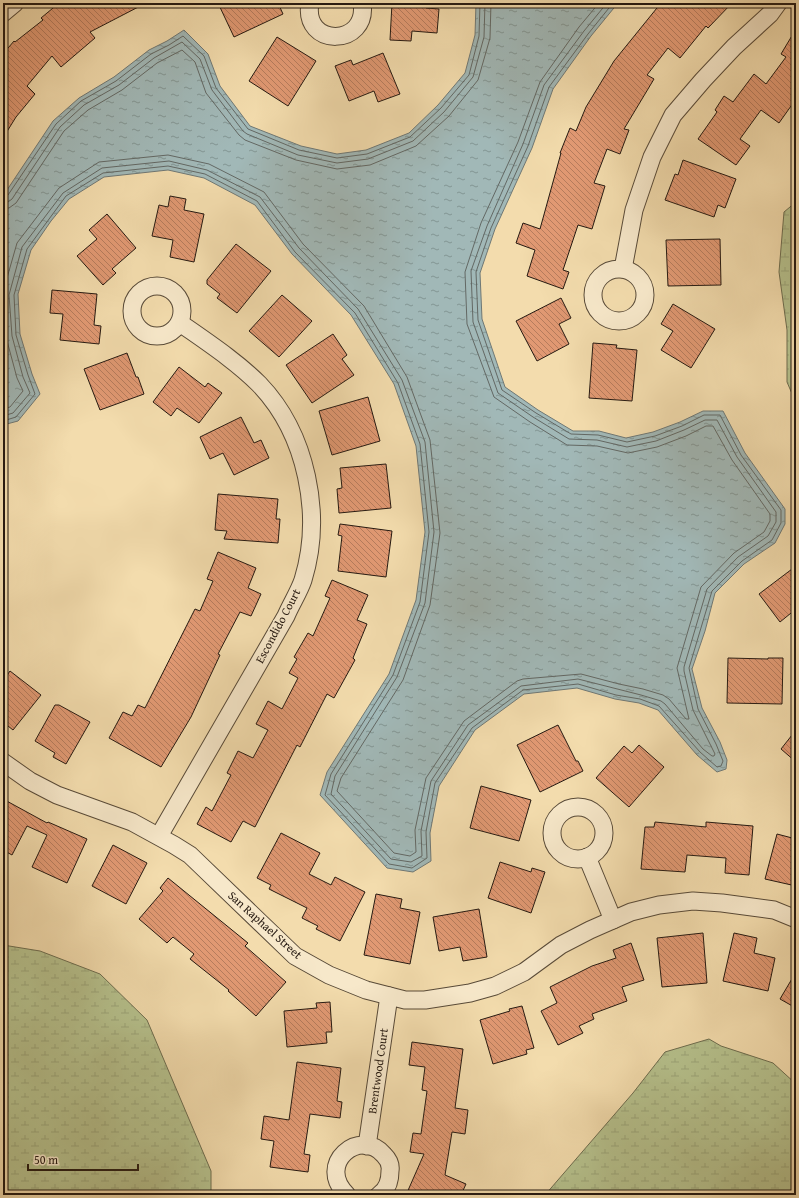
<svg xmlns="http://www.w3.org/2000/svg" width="799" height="1198" font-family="'Gentium Book Plus',serif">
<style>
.wetland{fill:url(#wetland-marsh);stroke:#6e6d4f}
.water{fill:url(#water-ripples);stroke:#6f7875}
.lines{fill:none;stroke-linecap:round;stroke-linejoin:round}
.shore{stroke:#636864;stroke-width:1}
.building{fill:url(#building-back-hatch);stroke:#251911}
.minor-casing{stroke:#584a38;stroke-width:19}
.minor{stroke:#f7e8ca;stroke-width:17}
.labels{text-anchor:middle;stroke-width:3.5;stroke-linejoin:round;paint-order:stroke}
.street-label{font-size:12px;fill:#251911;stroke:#f7e8ca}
</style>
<defs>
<pattern id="wetland-marsh" width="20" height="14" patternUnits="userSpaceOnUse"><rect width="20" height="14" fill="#b6c18d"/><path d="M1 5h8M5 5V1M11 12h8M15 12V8" fill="none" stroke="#9ca579"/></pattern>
<pattern id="water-ripples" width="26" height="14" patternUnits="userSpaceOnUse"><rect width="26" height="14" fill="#a1b8b7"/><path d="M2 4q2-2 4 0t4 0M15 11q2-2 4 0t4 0" fill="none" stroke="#839593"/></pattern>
<pattern id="building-back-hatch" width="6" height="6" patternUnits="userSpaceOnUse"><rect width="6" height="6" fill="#e19973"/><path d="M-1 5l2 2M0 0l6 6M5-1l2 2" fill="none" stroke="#b67c5d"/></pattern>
</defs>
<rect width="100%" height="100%" fill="#f3dcad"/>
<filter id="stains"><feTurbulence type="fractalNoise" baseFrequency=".005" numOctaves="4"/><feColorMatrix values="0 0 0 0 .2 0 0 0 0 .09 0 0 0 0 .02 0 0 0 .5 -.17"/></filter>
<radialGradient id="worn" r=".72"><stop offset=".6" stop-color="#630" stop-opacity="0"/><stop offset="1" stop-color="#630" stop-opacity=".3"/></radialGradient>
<g class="wetland">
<path d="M796,202V403L787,382V330L779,272L784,212Z"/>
<path d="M3,945L40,951L100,974L147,1020L211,1171V1195H3Z"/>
<path d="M709,1039L721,1046L773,1063L796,1084V1195H545L633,1093L665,1052Z"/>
</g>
<path class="water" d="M476,3H618L591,36L553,89L532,148L495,229L480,273L482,319L505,387L538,410L573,431H599L626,438L653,432L680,422L703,411H723L745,453L785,509V524L775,543L744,564L715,593L705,631L692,669L702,708L720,742L727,760L726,769L717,772L697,755L658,710L639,703L615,699L577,688L524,694L475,730L439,786L430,833L431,861L413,872L387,868L320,795L327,772L389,674L416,600L425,532L416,446L394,384L351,315L292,254L255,205L204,178L168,170L104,177L69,199L51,221L31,250L18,294L20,334L32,374L40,394L18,421L3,425V196L53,121L79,98L114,77L149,50L167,41L184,30L208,54L220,86L250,126L301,146L337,154L366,150L409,133L438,105L465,73L475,35Z"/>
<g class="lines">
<g class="shore">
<path d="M3,197L8,195L56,124L81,101L116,81L151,54L169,45L183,36L204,56L216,88L248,129L299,150L337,158L367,154L410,137L441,108L469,75L479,36L480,3"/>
<path d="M3,202H8L12,199L60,127L84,105L119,85L154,58L182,42L200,59L212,90L243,131L247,134L298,155L337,163L368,159L413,141L444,112L473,77L484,37L485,3"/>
<path d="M3,208H9L16,203L64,131L88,110L122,90L157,63L182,50L195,62L206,93L239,135L245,140L296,160L337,169L370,165L416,146L449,116L478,80L490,38L491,3"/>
<path d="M3,292L17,243L59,188L99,162L168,155L209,164L264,192L303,244L364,306L407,377L430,440L440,533L430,605L403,680L341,778L337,791L394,853L410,856L416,852L415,830L426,778L464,721L517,681L523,679L581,674L619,684L643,689L663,695L669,699L686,719H689L677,668L701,587L734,553L764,532L770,521V514L732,460L713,426H706L686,436L657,447L628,453L597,446L567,445L530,422L494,397L467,324L465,272L481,223L518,142L540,82L579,27L599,3"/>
<path d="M3,299L6,337L17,378L23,391L10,407L3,409"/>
<path d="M3,416L13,413L30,393L23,377L12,336L9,295L22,247L63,193L102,168L169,161L207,170L260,197L299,248L358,309L402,380L425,442L434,532L425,603L397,677L335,776L331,794L391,859L411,862L422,856L421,831L431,781L468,725L521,686L578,679L641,695L661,701L665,704L703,749L712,756H714L715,754L693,710L684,671V667L707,589L738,557L768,536L776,522V512L737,457L717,420H705L684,430L656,441L627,447L597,440L569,439L533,417L498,393L473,322L471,271L487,226L523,144L544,85L584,31L607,3"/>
<path d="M3,421L16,417L35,394L28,375L16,335L14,295L27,249L66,196L103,173L168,166L205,174L257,201L295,252L355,313L398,383L420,444L429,532L420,602L393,675L331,774L325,795L389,864L412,868L427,858L426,832L435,783L472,728L523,690L578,684L616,695L640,699L659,706L700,752L717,767L721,766L723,761L716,744L698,709L689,668L712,591L742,561L772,540L781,523V510L741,455L720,415H704L682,426L655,436L627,442L598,435L571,434L536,413L502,390L478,320L476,272L491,228L528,146L549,87L588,34L613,3"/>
</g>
</g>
<g class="building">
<path d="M59,3H146L90,32L95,38L61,67L52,56L27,86L35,94L16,117L3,138V54L14,41L15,42L43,20L41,18Z"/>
<path d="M218,3H278L283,14L234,37Z"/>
<path d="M392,3H427L426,8L439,9L437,33L412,31L411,41L390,40Z"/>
<path d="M661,3H732L708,28L706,26L680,58L668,48L647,75L654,79L624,129L629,130L620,154L607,149L594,183L605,186L592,229L578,225L563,270L569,272L563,289L527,276L535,250L516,243L523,223L540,229L561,153H560L570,128L576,131L586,107L614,61Z"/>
<path d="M796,29V99L779,123L761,110L740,139L750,146L736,165L698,139L717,112L715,110L724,96L733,102L754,74L766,84L786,57L781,54Z"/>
<path d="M277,37L316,61L288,106L249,81Z"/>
<path d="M383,53L400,94L378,102L374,91L349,101L335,66L351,60L353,65Z"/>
<path d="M683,160L736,179L725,208L718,205L714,217L665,200L675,174L678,175Z"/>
<path d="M170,196L186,199L184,210L204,214L194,262L170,257L173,240L152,236L159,205L168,207Z"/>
<path d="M107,214L136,248L112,269L116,273L103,285L77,256L97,239L89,230Z"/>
<path d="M720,239L721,285L668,286L666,240Z"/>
<path d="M236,244L271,271L237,313L217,298L220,294L207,284V280Z"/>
<path d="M52,290L97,294L94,325L101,326L99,344L60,340L63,314L50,313Z"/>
<path d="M282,295L312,321L279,357L249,331Z"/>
<path d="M561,298L571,318L559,324L569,344L537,361L516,321Z"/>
<path d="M673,304L715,329L691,368L661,350L673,331L661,324Z"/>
<path d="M333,334L347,355L342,359L354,375L312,403L286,365Z"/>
<path d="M593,343L617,345L616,348L637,350L632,401L589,398Z"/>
<path d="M127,353L136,377H138L144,394L100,410L84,369Z"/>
<path d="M179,367L205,387L208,383L222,393L199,423L177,408L171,416L153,402Z"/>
<path d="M368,397L380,441L332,455L319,411Z"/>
<path d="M241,417L254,443L261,440L269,458L234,475L223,453L210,459L200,437Z"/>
<path d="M386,464L391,508L339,513L337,489L342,488L340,468Z"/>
<path d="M218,494L278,499L276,519H280L278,543L224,539L227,531L215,530Z"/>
<path d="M340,524L392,531L386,577L338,571L342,536L338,535Z"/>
<path d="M218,552L256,568L248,588L261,594L251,616L240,612L218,654L220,655L191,717L161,767L109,738L123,712L132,716L138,705L145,708L195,609L200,611L213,581L207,579Z"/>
<path d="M796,566V609L780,622L759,594Z"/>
<path d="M332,580L368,595L357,620L367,624L353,658L355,660L334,698L327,694L300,747L297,745L255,827L243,821L231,842L197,824L206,807L212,811L231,775L227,773L238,751L253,758L268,730L256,724L268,701L282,709L298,678L289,673L297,659L294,657L308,633L313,636L330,598L325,596Z"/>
<path d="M728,658L768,659V658H783L782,704L727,703Z"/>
<path d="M10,671L41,695L13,730L3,722V681Z"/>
<path d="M55,705H59L90,722L66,764L53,757L55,753L35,741Z"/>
<path d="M558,725L576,761H578L583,771L540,792L517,745Z"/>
<path d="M796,730V762L781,749Z"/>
<path d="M639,745L664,767L629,807L596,778L624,746L632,753Z"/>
<path d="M481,786L531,800L519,841L470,828Z"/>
<path d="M3,799L47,823L48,822L87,839L67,883L32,867L47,835L27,826L12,855L3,850Z"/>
<path d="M655,822L706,827V822L753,826L749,875L725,873L726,858L687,855L685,872L641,869L645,827H654Z"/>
<path d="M281,833L320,853L309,874L331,885L335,877L365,892L340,941L316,929L318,926L302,918L307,908L269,889L271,885L257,878Z"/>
<path d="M777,834L796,839V886L765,879Z"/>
<path d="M113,845L147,863L126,904L92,886Z"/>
<path d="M500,862L531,872L532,868L545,872L531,913L488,898Z"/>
<path d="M168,878L248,943L245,946L286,982L256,1016L228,991L229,990L190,959L194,954L173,937L167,943L139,919L163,891L160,888Z"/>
<path d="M376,894L402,899L400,908L420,912L410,964L364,955Z"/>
<path d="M479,909L487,957L463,961L460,947L439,951L433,917Z"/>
<path d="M703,933L707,983L662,987L657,938Z"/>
<path d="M734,933L757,938L754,953L775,958L768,991L723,981Z"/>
<path d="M631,943L644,980L622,987L627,1001L592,1014L594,1019L579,1026L583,1033L558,1045L541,1011L557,1003L550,987L592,966L616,958L613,950Z"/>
<path d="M796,972V1008L780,999Z"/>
<path d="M330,1002L332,1032H326L327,1043L287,1047L284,1011L317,1008L316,1003Z"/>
<path d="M522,1006L534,1048L526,1050L527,1054L493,1064L480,1020L510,1011L509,1009Z"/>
<path d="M412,1042L463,1049L455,1108L468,1110L465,1134L452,1132L445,1175L466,1184L461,1195H406L424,1154L410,1152L413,1133L421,1134L427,1091L422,1090L425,1067L409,1065Z"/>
<path d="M297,1062L341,1068L337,1101L342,1102L340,1118L310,1114L304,1154L310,1155L308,1172L270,1167L274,1141L261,1139L264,1116L289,1120Z"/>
</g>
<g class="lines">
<g class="minor-casing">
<g id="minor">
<path d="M310,3C302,48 369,47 362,3"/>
<path d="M3,13L15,3"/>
<path d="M623,269L634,210L652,157L673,115L703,80L734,47L770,14L778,3"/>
<circle cx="619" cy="295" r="26"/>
<circle cx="157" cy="311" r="25"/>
<path d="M3,762L30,781L57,795L132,822L174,845L190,855L295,956L329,975L366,990L405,1000H425L470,993L495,986L524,972L561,945L590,930L631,912L659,905L693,901L722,903L774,910L796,919"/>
<circle cx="578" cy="833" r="26"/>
<path d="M159,836L286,616C291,604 299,592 303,580C323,515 307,434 259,384C236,361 207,342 180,323"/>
<path d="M587,857L613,920"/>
<path d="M367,1146L389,996"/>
<path d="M347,1195C315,1164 360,1127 384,1155C388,1159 391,1165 390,1171C390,1181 387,1190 379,1195"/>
</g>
</g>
<use href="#minor" class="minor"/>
</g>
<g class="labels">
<g class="street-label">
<text transform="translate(278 626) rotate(-62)" y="4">Escondido Court</text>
<text transform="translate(265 925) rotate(42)" y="4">San Raphael Street</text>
<text transform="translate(378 1071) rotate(-82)" y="4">Brentwood Court</text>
</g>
</g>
<rect width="799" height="1198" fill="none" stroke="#f3dcad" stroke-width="16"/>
<rect x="4" y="4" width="791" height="1190" fill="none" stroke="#251911" stroke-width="2"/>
<rect x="8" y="8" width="783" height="1182" fill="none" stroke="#251911"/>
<path d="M28 1164v6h110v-6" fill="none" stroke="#251911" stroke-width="2"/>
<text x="34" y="1164" font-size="12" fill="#251911" stroke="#f7e8ca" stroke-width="3" paint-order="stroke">50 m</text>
<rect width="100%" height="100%" filter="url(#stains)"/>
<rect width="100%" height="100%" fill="url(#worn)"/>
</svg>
